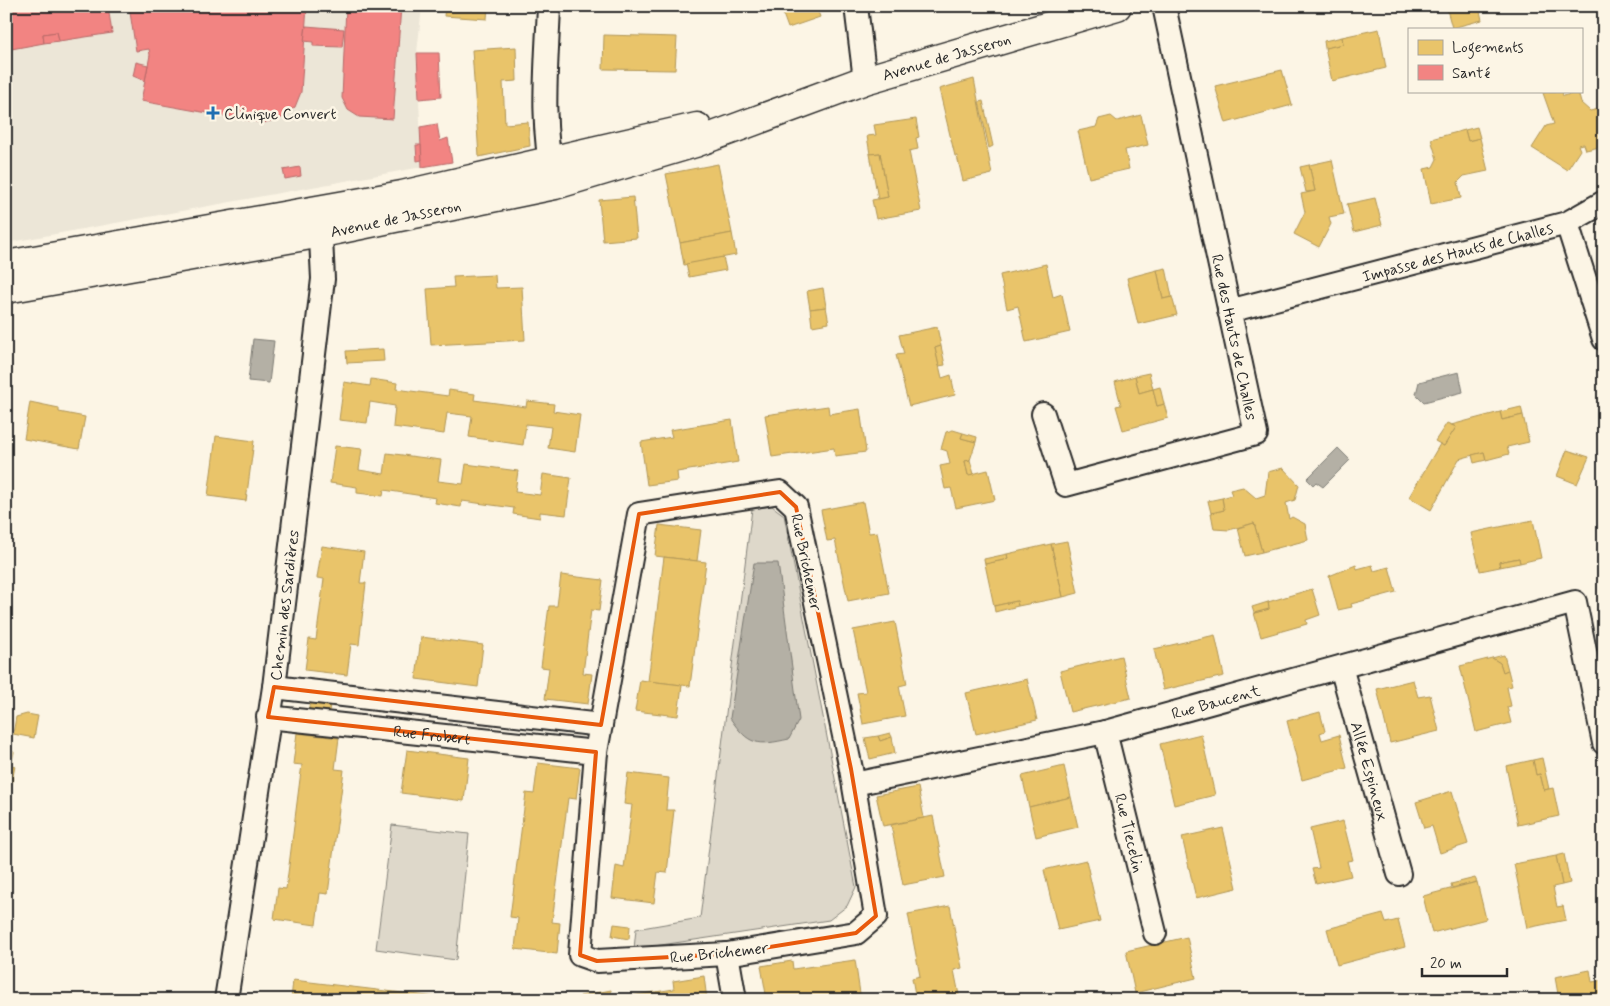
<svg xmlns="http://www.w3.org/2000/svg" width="1610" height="1006" font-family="Mynerve,sans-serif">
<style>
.built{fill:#ece6d7}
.green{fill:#ded8ca;stroke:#84827a}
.water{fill:#b4b0a5;stroke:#7d7b74}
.homes{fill:#e9c46a;stroke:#b09657}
.health{fill:#f28482;stroke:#b66968}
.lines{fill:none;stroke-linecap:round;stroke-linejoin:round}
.minor-casing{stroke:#2b2b2b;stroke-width:26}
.secondary-casing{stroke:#2b2b2b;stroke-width:31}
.minor{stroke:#fcf5e5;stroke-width:22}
.secondary{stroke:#fcf5e5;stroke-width:28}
.marked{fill:none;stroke:#e8590c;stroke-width:4;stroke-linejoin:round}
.poi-dot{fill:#1f6fb2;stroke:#fcf5e5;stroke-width:2}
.labels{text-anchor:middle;stroke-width:5;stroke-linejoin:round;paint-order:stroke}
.street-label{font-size:16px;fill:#2b2b2b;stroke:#fcf5e5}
.poi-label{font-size:16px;fill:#2b2b2b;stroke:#fcf5e5;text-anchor:start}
</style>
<rect width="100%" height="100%" fill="#fcf5e5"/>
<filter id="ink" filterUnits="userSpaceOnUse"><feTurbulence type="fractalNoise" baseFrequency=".02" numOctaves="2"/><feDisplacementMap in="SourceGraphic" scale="10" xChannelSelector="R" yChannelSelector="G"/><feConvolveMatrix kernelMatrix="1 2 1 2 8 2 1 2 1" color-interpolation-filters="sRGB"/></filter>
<g filter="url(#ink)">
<path class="built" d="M6,6H422L417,53L422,167L6,243Z"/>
<g class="green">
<path d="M772,506L784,515L856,887L847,906L829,920L634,949L636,929L700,918L752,509Z"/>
<path d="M392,825L469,834L456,960L376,949Z"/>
</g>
<g class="water">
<path d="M253,339L274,341L269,383L248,381Z"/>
<path d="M1459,372L1463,392L1424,402L1416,394L1419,382Z"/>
<path d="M1338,448L1350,460L1323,487L1316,482L1313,485L1307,479Z"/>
<path d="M754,563H778L799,720L789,739C758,746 749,746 730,718Z"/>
</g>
<g class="homes">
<path d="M445,6H488L487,19L444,16Z"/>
<path d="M780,6H816L820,17L788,28Z"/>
<path d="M1446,6H1497L1480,11L1482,20L1452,28Z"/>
<path d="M1379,29L1386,68L1332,81L1325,48L1343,44L1342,37Z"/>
<path d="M604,35L677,37L675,70L603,69Z"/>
<path d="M1342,37L1343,44L1325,48L1324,41Z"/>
<path d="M516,47L517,81L503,82L505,124L528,122L530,146L479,157L472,50Z"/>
<path d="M1282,70L1292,105L1226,123L1215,86Z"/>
<path d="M974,79L992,174L963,181L957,156H955L939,89Z"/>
<path d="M1549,91H1562L1563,96L1578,92L1581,103L1590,111L1604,108V146L1586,150L1584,144L1578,145L1580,150L1567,170L1532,148L1546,126L1554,124L1543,93Z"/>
<path d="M983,101L993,146L989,148L979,102Z"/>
<path d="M1141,115L1148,145L1125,150L1129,169L1089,178L1078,131L1096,127L1099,119L1111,116L1117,121Z"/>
<path d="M916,119L919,137L916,138L918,149L909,151L921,211L876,219L872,200L888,197L880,153L870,154L867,136L876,135L874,125Z"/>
<path d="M1477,127L1480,138L1468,141L1465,130Z"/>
<path d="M1465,130L1468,141L1480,138L1488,171L1464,176L1458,182L1461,198L1431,204L1424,169L1433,167L1437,159L1431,139Z"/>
<path d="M880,153L888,197L878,199L870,154Z"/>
<path d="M1332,160L1344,214L1329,217L1331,224L1319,247L1294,234L1305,212L1301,194L1315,191L1309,165Z"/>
<path d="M718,164L732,233L680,243L666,174Z"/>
<path d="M1309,165L1315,191L1306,192L1300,167Z"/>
<path d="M633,197L637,238L603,241L599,200Z"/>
<path d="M1375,198L1382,225L1354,232L1347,204Z"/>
<path d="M732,233L736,255L684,265L680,243Z"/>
<path d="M723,257L726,270L689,277L686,264Z"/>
<path d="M1046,264L1053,297L1062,294L1070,332L1026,342L1018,306L1007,309L1000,275Z"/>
<path d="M1166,268L1172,297L1163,299L1157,270Z"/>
<path d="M1157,270L1163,299L1172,297L1177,315L1138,324L1127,278Z"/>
<path d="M495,275L496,288L522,287L525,340L431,345L427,289L454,287L453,277Z"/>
<path d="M823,288L826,307L810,309L807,291Z"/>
<path d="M826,307L829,323L812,326L810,309Z"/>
<path d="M937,327L941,346L935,348L942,378L951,375L955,395L909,406L896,355L904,354L899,335Z"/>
<path d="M941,346L945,365L939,366L935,348Z"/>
<path d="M383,349L384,361L347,363L346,351Z"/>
<path d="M1149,373L1153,389L1139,393L1135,376Z"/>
<path d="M1135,376L1139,393L1153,389L1157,406L1164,404L1168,418L1123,430L1116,406L1121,405L1115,382Z"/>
<path d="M371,379L397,383L396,389L448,396L449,390L475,394L474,400L526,407L527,401L554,404L553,411L580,415L575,452L548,448L551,427L526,424L523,445L469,437L472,416L447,413L444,434L393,427L395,406L370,402L367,423L339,420L344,382L370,386Z"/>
<path d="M1160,387L1164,404L1157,406L1153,389Z"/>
<path d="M30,402L59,408V412L85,417L79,449L24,439Z"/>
<path d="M828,406L829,414L860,409L866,452L835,456L834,448L772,457L765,415Z"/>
<path d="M1521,407L1523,415L1502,420L1500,412Z"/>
<path d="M1500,412L1502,420L1523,415L1529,442L1507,447L1509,454L1486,460L1484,452L1459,459L1431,510L1409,497L1440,444L1444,446L1456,427L1451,425Z"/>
<path d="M732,420L738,462L677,472L678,481L647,485L641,442L672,437L670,430Z"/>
<path d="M1447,423L1456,427L1444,446L1435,441Z"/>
<path d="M953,430L963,433L961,438L976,442L970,460L965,461L968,475L988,470L995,500L956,508L951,488L945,489L940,466L950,464L947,451L941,449L946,432Z"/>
<path d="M963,433L977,437L976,442L961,438Z"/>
<path d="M216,436L254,441L246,501L208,496Z"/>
<path d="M335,446L362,449L359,470L384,474L387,453L441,460L438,481L463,484L466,464L518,471L515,492L540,495L543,474L571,478L566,515L540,512V518L513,514L514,508L462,501L461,507L435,503L436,498L384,490L383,496L357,493V487L330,483Z"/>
<path d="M1567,450L1589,457L1577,484L1557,476Z"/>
<path d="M1484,452L1486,460L1474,463L1472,455Z"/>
<path d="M970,460L974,474L968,475L965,461Z"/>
<path d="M1283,468L1299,485L1295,500L1286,503L1289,519L1292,517L1305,524L1308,540L1262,552L1254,523L1229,530L1214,529L1211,513L1224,510L1222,498L1232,495L1230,490L1243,487L1256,498L1265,495L1268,472Z"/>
<path d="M1222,498L1224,510L1211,513L1208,501Z"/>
<path d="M863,502L869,533L877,532L889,593L848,601L835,540L827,541L821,510Z"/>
<path d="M1533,520L1541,558L1520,563L1519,558L1499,562L1500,567L1480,571L1471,533Z"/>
<path d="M1254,523L1262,552L1245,556L1238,528Z"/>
<path d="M659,525L701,530L697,561L655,556Z"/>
<path d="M1067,541L1078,593L1063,597L1051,544Z"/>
<path d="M1051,544L1063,597L1018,606L1017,601L994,606L985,564L1008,559L1007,554Z"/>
<path d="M322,546L364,552L360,583H366L359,645L351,644L347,675L305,670L309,639L316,640L324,579L317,578Z"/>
<path d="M1007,554L1008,559L985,564L984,559Z"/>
<path d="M664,557L706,562L690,686L648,681Z"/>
<path d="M1519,558L1520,563L1500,567L1499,562Z"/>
<path d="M1356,565L1357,569L1372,565L1374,571L1389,567L1396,592L1351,604L1352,607L1338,610L1329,576Z"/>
<path d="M561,575L603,580L599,611L591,610L583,673L592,674L588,704L545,699L549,668L541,667L549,606H557Z"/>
<path d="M1312,589L1320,615L1306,620L1307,624L1261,637L1254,613L1269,609L1268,602Z"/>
<path d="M1017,601L1018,606L995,612L994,606Z"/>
<path d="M1268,602L1269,609L1254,613L1252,607Z"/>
<path d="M895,622L907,684L899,686L905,716L863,724L857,693L866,692L853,630Z"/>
<path d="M1215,635L1224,676L1163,690L1154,649Z"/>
<path d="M421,637L483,645L478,687L416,679Z"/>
<path d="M1504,655L1508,670L1503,672L1500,663L1492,658Z"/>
<path d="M1121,656L1131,698L1070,712L1060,671Z"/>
<path d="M1492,658L1500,663L1503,672L1508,670L1512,686L1507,687L1511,706L1507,707L1511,723L1476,732L1460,666Z"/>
<path d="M1027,679L1037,720L976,734L966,693Z"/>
<path d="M640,680L682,685L678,716L635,711Z"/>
<path d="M1413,680L1418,697L1430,695L1439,731L1390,743L1377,689Z"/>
<path d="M310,696L331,699L329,711L309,709Z"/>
<path d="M1320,712L1325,731L1320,733L1322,740L1339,735L1347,768L1302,780L1287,721Z"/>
<path d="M27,714L38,716L34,738L13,734L16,717Z"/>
<path d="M297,733L339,738L335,769L344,770L328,894L320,893L316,925L274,919L278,888L286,889L300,779L302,765L293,764Z"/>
<path d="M890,733L892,737L880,741L878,736Z"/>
<path d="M1201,734L1215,795L1174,805L1160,744Z"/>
<path d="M878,736L880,741L892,737L895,753L870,759L865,738Z"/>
<path d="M6,750L14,752L11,765L15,766L11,787L7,786L6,791Z"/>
<path d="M407,750L469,758L464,801L401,793Z"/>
<path d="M1542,758L1549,789L1544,790L1540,774L1536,775L1533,760Z"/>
<path d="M1533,760L1536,775L1540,774L1544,790L1553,788L1559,816L1518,825L1506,766Z"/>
<path d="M538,763L580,768L576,799L568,798L552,922L560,923L557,954L515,949L518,918L510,917L526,793L534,794Z"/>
<path d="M1064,766L1071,797L1029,807L1022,776Z"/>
<path d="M628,773L669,778L666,810H674L667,873L658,872L654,903L612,898L616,866L624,868L632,805L624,804Z"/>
<path d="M918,787L924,818L883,826L876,795Z"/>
<path d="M1452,791L1468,844L1440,853L1432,826L1424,828L1416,802Z"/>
<path d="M1071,797L1078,827L1036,837L1029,807Z"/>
<path d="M933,816L945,877L903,885L891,825Z"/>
<path d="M1343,821L1353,860L1347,861L1351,876L1316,884L1312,869L1319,868L1310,829Z"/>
<path d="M1223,828L1237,888L1196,898L1182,837Z"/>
<path d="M1564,854L1570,883L1562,885L1556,856Z"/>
<path d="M1556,856L1562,885L1553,887L1557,907L1563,906L1566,920L1527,928L1514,864Z"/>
<path d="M1086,860L1100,921L1058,930L1044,870Z"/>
<path d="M1475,878L1477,882L1452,888L1451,884Z"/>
<path d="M1477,882L1486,919L1432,933L1423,896Z"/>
<path d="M950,906L962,968L954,970L960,1000H916L912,978L920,976L908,914Z"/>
<path d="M1383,914L1386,923L1398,920L1405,947L1337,965L1327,929Z"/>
<path d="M614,924L630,926L629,939L612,936Z"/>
<path d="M1187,937L1196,978L1135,993L1126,951Z"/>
<path d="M855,960L861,1000H767L761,966L792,961L793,969Z"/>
<path d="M1590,970L1592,982L1604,980V1000H1559L1555,977Z"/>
<path d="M704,976L707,1000H580V996L611,990L612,999L674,989L673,981Z"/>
<path d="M293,980L462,1000H291Z"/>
</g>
<g class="health">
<path d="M6,6H108L112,33L59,41L57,32L43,34L44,43L6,50Z"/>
<path d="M129,6H307L301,92L295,107L282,118L263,123L141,101L150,55L149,49L136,51Z"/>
<path d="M346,6H401L393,119L359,117L348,110L342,98Z"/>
<path d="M306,26L344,29L342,47L313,46V42L304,41Z"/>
<path d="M57,32L59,41L44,43L43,34Z"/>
<path d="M417,53H439L441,97L419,99Z"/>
<path d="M136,62L148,65L145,81L133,76Z"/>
<path d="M437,124L440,141L448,138L452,162L422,167L420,127Z"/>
<path d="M416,145H421L422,160L417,161Z"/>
<path d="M300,167L301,176L285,179L283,170Z"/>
</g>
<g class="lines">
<g class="minor-casing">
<g id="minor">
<path d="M549,6C547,62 540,122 553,177"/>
<path d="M856,6L865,80"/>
<path d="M1567,223L1604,202"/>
<path id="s1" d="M1229,311L1567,223L1604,339"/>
<path d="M1043,414L1066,485L1256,434L1164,6"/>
<path d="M780,492L796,507L851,769L876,916L856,933L727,954L597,961L580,955L596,752L639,514Z"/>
<path id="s2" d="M1341,667L1399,874"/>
<path d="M274,687L601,725"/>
<path id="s3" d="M268,717L596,752"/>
<path id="s4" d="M1105,732L1155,933"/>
<path id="s5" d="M854,784L1105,732L1575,602L1604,743"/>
<path d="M727,954L735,1000"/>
<path id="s6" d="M226,1000L274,687L323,279L320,218"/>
</g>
</g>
<g class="secondary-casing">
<g id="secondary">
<path d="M6,265L402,195L697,127"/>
<path id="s7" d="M6,289L322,233L555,185L695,143L865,80L1117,6"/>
</g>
</g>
<use href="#minor" class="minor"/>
<use href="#secondary" class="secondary"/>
</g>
</g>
<path class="marked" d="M780,492L796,507L851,769L876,916L856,933L727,954L597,961L580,955L596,752L268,717L274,687L601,725L639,514Z"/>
<path class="poi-dot" d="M210.5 105.5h5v5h5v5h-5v5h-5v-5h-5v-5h5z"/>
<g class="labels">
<g class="street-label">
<text dy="6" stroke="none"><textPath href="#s7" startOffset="971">Avenue de Jasseron</textPath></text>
<text dy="6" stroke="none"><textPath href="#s7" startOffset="396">Avenue de Jasseron</textPath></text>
<text dy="6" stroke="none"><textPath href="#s1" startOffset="236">Impasse des Hauts de Challes</textPath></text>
<text transform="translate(1235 337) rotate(78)" y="6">Rue des Hauts de Challes</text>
<text transform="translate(807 562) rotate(78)" y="6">Rue Brichemer</text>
<text dy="6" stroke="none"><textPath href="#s6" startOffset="399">Chemin des Sardières</textPath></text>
<text dy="6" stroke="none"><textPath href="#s5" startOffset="371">Rue Baucent</textPath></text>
<text dy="6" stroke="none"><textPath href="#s3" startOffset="165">Rue Frobert</textPath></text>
<text dy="6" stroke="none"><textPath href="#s2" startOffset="108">Allée Espineux</textPath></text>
<text dy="6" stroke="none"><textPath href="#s4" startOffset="104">Rue Tiecelin</textPath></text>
<text transform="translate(719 952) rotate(-6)" y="6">Rue Brichemer</text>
</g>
<g class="poi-label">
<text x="224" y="119">Clinique Convert</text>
</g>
</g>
<rect width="1610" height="1006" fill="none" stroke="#fcf5e5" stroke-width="25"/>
<rect x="12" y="12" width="1585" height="981" fill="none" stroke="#2b2b2b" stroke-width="2" filter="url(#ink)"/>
<rect x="1408" y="28" width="175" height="65" fill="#fcf5e5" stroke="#a8a49b"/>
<rect x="1418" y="40" width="25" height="15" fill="#e9c46a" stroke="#a8a49b"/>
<text x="1452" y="52" font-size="15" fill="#2b2b2b">Logements</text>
<rect x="1418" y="65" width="25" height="15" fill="#f28482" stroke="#a8a49b"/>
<text x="1452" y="78" font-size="15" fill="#2b2b2b">Santé</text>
<path d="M1422 968v8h85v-8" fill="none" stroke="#2b2b2b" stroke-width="2.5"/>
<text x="1430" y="968" font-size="15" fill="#2b2b2b" stroke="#fcf5e5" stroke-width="4" paint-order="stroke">20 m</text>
</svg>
